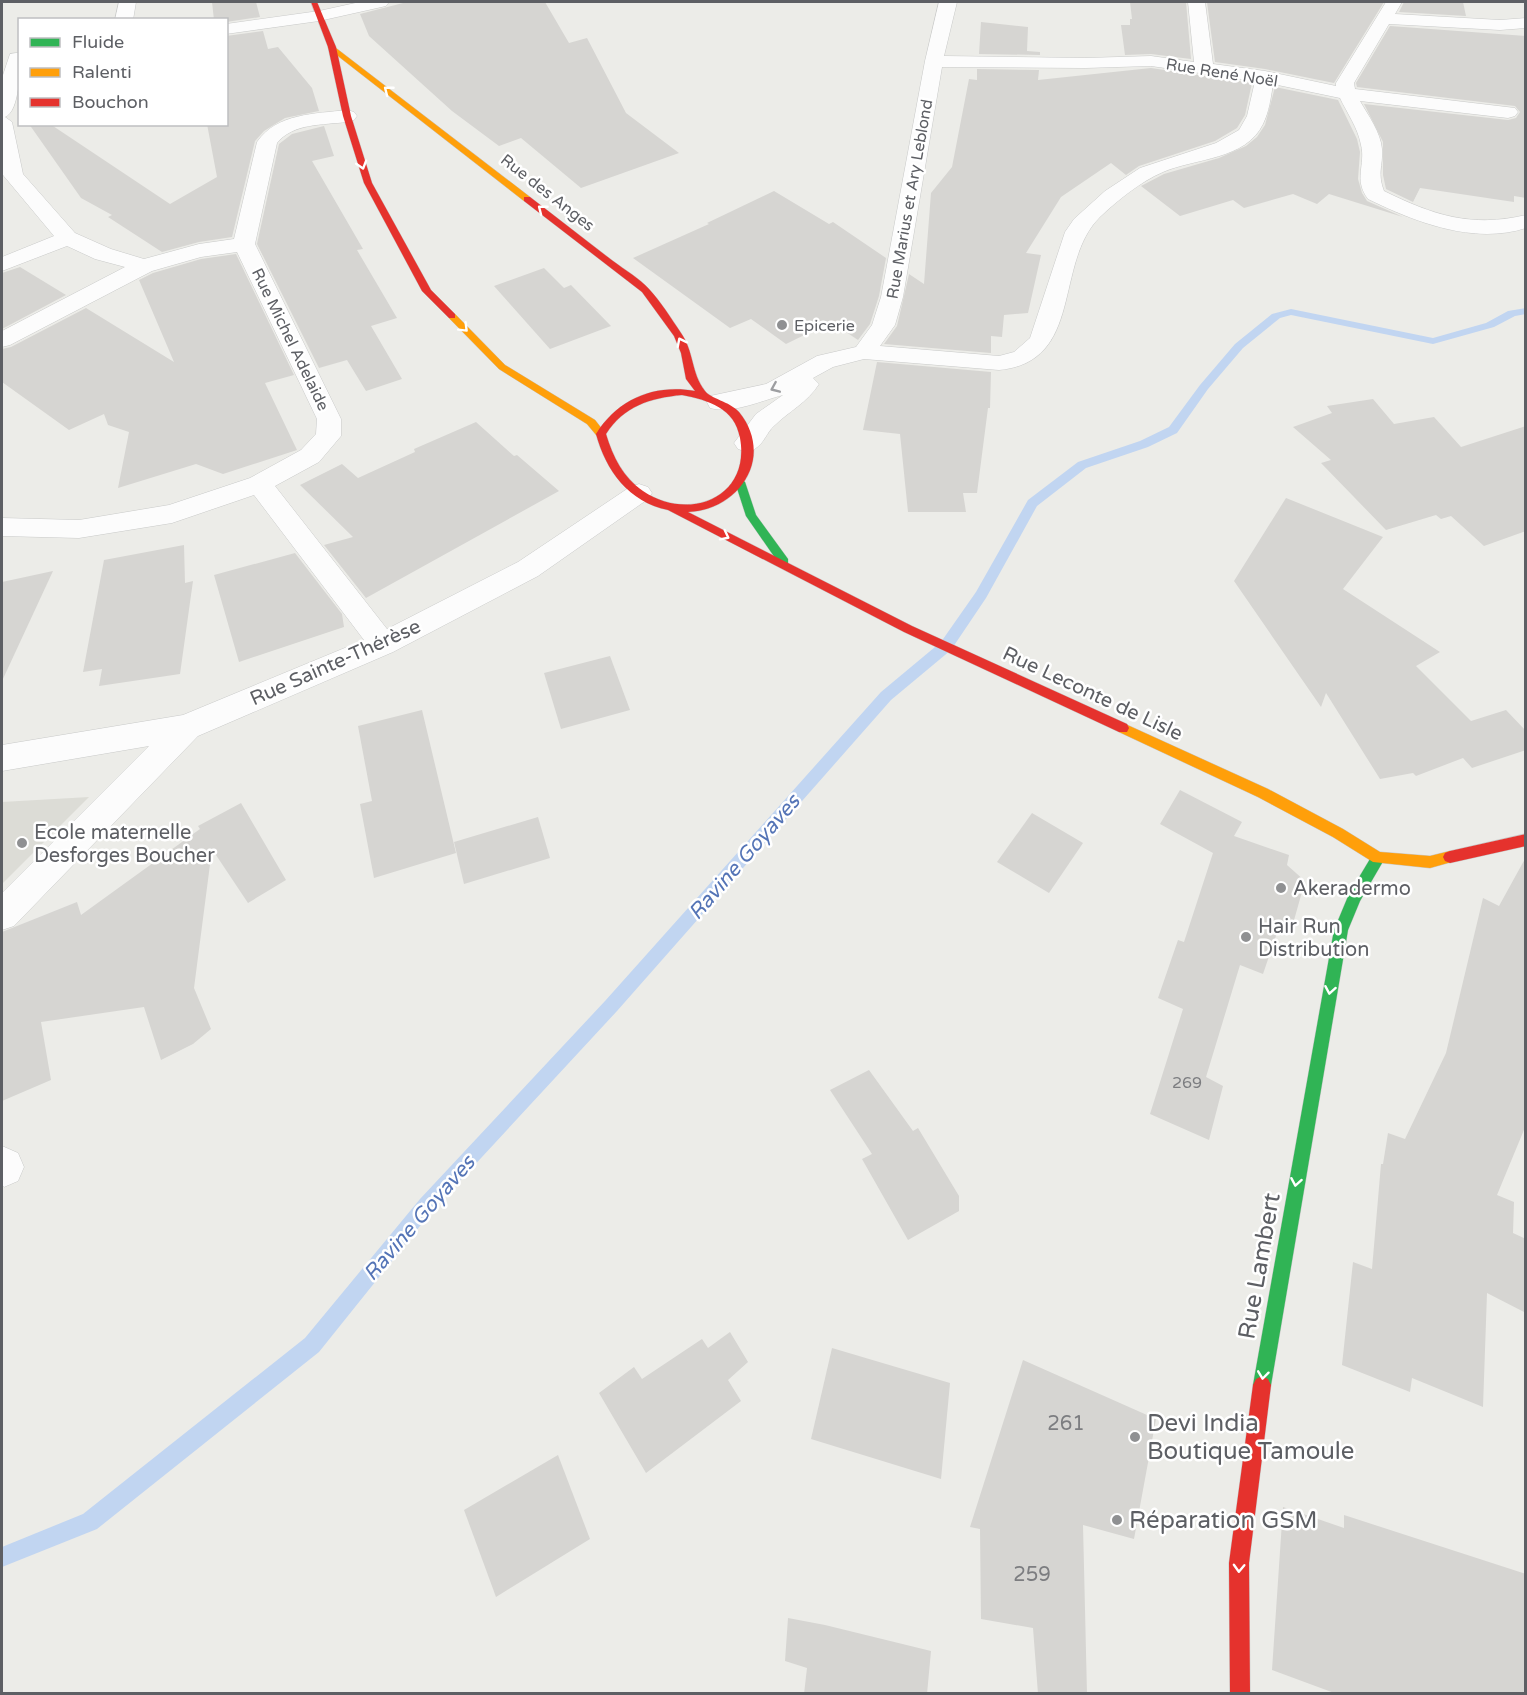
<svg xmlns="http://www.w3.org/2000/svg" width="1527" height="1695" font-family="'Varela Round',sans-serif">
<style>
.education{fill:#dcdcd6}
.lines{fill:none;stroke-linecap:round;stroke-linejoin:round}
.stream{fill:#c1d5f1;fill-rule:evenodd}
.building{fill:#d6d5d2}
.street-casing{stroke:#c9cac9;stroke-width:1}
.fast-casing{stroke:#c7c8c8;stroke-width:1}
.slow-casing{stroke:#c7c8c8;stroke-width:1}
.jam-casing{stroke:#c7c8c8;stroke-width:1}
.street{fill:#fcfcfc;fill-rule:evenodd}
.fast{fill:#30b455;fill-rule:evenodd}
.slow{fill:#ff9f0a;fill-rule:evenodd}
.jam{fill:#e5322d;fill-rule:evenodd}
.oneway{stroke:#fff}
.oneway2{stroke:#9d9ea1}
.poi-dot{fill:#8f9092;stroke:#fff;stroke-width:2}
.labels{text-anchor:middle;stroke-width:5;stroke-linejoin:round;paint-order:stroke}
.far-street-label{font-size:16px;fill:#5d5f64;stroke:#fff}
.far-poi-label{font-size:16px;fill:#5d5f64;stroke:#fff;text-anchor:start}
.number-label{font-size:16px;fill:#7c7d80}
.street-label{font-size:20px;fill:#5d5f64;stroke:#fff}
.poi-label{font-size:20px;fill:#5d5f64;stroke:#fff;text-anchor:start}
.near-number-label{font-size:20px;fill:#7c7d80}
.water-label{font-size:21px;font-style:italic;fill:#5474b6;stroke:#fff}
.near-street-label{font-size:24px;fill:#5d5f64;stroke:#fff}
.near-poi-label{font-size:24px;fill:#5d5f64;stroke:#fff;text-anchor:start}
</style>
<rect width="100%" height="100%" fill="#ecece8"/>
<path class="education" d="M89,797L2,884V802Z"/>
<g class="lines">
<path class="stream" d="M1526,308V314L1515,316L1494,327L1433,344L1291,315L1280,318L1243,348L1208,389L1177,433L1148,447L1086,468L1037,506L986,598L951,650L891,700L617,1011L432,1211L319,1352L97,1529L2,1567V1547L83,1514L305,1338L420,1199L605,1001L881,692L941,642L976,592L1028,500L1078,462L1140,441L1169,427L1200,385L1235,344L1272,314L1291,309L1433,338L1486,323L1508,311Z"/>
</g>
<g class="building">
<path d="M212,2H256L260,17L226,22V20H214Z"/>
<path d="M407,2H545L569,43L587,38L626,113L679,153L581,188L521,138L499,146L452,111L369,36L360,14Z"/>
<path d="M1130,2H1186L1191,59L1151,54L1125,55L1121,25H1130V19H1132Z"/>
<path d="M1207,2H1384L1334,83L1265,69L1215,62Z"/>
<path d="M1404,2H1463L1466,16L1399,12Z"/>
<path d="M981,22L1028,27L1027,51L1040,52V55L979,54Z"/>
<path d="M1390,26L1526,36V198L1514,196V202L1420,188L1413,202L1386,189L1383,175V142L1364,104L1508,120L1516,118L1520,112L1515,106L1357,87L1356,83Z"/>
<path d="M263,31L268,49L278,47L312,88L319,111L285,118L264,131L255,141L232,237L199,242L162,252L108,217L112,215L81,198L29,124H50L170,204L217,177L207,124H226V36Z"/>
<path d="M1151,68L1252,83L1245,115L1237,128L1215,141L1139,166L1126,175L1111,163L1061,197L1026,253L1041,255L1028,313L1004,315L1002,337L991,336V353L884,344L897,326L909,274L924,284L931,193L952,167L969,79L977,80V69L1039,70L1038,80Z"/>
<path d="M1275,87L1338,100L1357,139L1360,152L1358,179L1362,193L1367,201L1403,217L1329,194L1317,204L1293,194L1244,208L1233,200L1180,216L1141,186L1164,174L1219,158L1246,146L1257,137L1265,125Z"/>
<path d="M324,126L334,156L312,161L363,249L357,250L397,318L371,326L402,379L366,391L347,360L319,368L257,244L279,144L292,134Z"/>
<path d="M774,191L829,224L833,222L886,258L879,296L870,324L858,340L831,322L786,344L751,319L730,328L633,258L709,224L707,223Z"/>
<path d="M236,254L294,375L265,383L297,450L294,451L223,474L196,464L118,488L129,432L108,425L104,414L69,430L2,382V349L11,347L86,308L174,362L139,280L153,273L201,259Z"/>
<path d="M20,267L66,295L2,329V273Z"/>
<path d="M544,268L564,288L571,285L611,326L550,349L494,286Z"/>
<path d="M877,362L991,372L990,408H988L977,493H963L966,512H908L900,434L863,430Z"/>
<path d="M1373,399L1394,424L1434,417L1461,447L1526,426V531L1484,546L1451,516L1441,519L1436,515L1386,530L1321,463L1331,460L1293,427L1332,413L1327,406Z"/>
<path d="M476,422L514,456L517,455L559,491L366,598L324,545L353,537L300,485L342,464L358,478L415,452L414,449Z"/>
<path d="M1286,498L1383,537L1343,589L1440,652L1416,666L1471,721L1506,710L1526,731V750L1472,768L1463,758L1416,776L1413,773L1380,779L1326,693L1321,707L1234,581Z"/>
<path d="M184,545L185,583L193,581L180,674L99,686L102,669L83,672L104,560Z"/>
<path d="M295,553L342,614L344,627L239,662L214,575Z"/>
<path d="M53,571L2,681V582Z"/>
<path d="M610,656L630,710L561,729L544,673Z"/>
<path d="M422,710L456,853L374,878L360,804L372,801L358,726Z"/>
<path d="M1180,790L1242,822L1234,836L1289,855L1287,865L1305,881L1291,931L1279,927L1263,974L1240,965L1206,1077L1223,1086L1209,1140L1150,1114L1183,1009L1158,998L1178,940L1184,942L1213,853L1160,824Z"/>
<path d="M241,803L286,880L248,903L212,849L194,988L211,1029L193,1044L161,1060L144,1007L41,1022L51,1080L2,1101V932L77,902L81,915L200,829L198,826Z"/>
<path d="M1032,813L1083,843L1049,893L997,862Z"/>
<path d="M538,817L550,858L464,884L454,842Z"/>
<path d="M1526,857V1125L1497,1195L1514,1202L1513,1233L1526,1239V1313L1487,1293L1483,1407L1412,1378L1410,1392L1342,1365L1353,1262L1372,1269L1381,1164H1383L1388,1133L1405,1139L1446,1053L1483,898L1499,906Z"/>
<path d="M869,1070L913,1131L918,1128L959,1196V1211L908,1240L862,1159L872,1154L830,1090Z"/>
<path d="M730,1332L748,1362L728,1380L741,1401L646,1473L599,1393L634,1367L642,1379L702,1339L708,1348Z"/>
<path d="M832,1348L950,1383L941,1479L811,1439Z"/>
<path d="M1023,1360L1156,1419L1134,1539L1083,1525L1087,1694H1038L1033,1628L981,1619L980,1529L970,1527Z"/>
<path d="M558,1455L590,1539L496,1597L464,1510Z"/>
<path d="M1283,1507L1344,1528V1515L1526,1574V1694H1337L1272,1670Z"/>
<path d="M788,1618L825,1625L931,1651L927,1694H804L807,1668L785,1661Z"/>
</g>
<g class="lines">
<g class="street-casing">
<g id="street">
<path d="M119,2H136L133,20H115Z"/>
<path d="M360,2H389L386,6L319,21L226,34V24L319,11Z"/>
<path d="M939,2H957L944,56L1085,58L1151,56L1194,62L1188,2H1205L1213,64L1265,71L1336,86V83L1386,2H1402L1395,14L1500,20L1526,18V28L1500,30L1389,24L1354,83L1355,89L1515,108L1518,112L1515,116L1508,118L1360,101C1368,115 1381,133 1382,149C1383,167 1377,173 1384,191C1433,215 1471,228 1526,215V228C1474,245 1415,222 1368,199C1353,179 1366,165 1361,145C1358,128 1347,113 1340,98L1273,84C1271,97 1269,112 1263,124C1246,160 1195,158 1163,172C1140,182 1118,200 1100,217C1053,263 1085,362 999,370L864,359L833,367L813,378L819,384C807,403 789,411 774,426C767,432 764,443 756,448C751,453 744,451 738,449L734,443L756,414L783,395C760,401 733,414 710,408L707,402L710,396L766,384L817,356L856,347L872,325L881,297L925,61ZM1151,66L1255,81L1247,116L1239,130L1216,143L1140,168L1105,191L1074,219L1065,232L1030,338L1014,352L999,356L880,346L895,325L903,297L942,67L1085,68Z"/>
<path d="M16,53H20C20,68 20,111 5,117L12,122L23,174L75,233L111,249L144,259L199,244L234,239L257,142C277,113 315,114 347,110L354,112L357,116L354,120L347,122C323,125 293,123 277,143L255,244L341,419V436L319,462L275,486L387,629L518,562L630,487L639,484L648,487L652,493L648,499L538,576L393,652L198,736L14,926L2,930V893L149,746L2,771V745L183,715L364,640L254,495L172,523L79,538L2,536V518L79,520L169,505L250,478L301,450L316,434L317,419L237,252L201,257L152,271L10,345L2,347V331L125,267L95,259L67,246L2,271V257L54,236L3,175L2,78L10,54Z"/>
<path d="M2,1146L18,1153L24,1167L18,1181L4,1187L2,1185Z"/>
</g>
</g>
<g class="fast-casing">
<g id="fast">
<path d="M740,478L745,482L756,515L788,559V565H780L746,516L735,482Z"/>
<path d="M1378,852L1383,854L1385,858L1360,901L1348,930L1271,1385L1268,1391L1262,1394L1256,1391L1253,1385L1334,930L1349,894L1373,854Z"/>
</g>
</g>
<g class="slow-casing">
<g id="slow">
<path d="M332,45L530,197V201H524L329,49L328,47Z"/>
<path d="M449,314H455L505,365L595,420L606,434L605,436H597L587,424L499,369L449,318Z"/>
<path d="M1123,723L1268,789L1343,829L1380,852L1430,856L1450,851L1455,853L1457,857L1455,861L1430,868L1373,862L1333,837L1258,797L1119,732L1117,728L1119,724Z"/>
</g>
</g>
<g class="jam-casing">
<g id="jam">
<path d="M311,2H317L336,47L351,116L372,183L431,290L455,314V318H449L422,291L364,183L343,116L328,47Z"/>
<path d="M524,197H530C558,218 585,240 613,261C625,270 639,278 649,289C661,302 671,318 681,333C694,351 691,373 705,391C711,399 729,401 739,412C775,456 740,510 688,512L912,626L1127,724L1129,728L1127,732H1119L904,632L668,510C629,502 606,471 596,434C618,399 654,384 695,391L686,379L681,353L674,336L642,292L524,201ZM682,395C708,400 735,408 740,438C751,498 688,522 643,491C623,477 613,457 606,434C624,406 650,398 682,395Z"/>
<path d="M1526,834V846L1450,863L1445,861L1443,857L1445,853L1450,851Z"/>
<path d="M1262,1376L1268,1379L1271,1385L1249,1563L1250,1694H1230L1229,1563L1253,1385L1256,1379Z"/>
</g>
</g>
<use href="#street" class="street"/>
<use href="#fast" class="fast"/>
<use href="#slow" class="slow"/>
<use href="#jam" class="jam"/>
</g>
<defs><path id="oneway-chevron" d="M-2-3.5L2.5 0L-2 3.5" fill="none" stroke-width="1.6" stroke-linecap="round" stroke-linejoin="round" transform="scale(1.5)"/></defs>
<g class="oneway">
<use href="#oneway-chevron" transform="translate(388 90) rotate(-142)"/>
<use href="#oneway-chevron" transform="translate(362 165) rotate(73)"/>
<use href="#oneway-chevron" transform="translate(542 209) rotate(-142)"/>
<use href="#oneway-chevron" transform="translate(464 328) rotate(45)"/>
<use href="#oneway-chevron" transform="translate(681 342) rotate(-117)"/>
<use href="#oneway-chevron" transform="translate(725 536) rotate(27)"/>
<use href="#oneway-chevron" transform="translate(1330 990) rotate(100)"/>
<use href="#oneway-chevron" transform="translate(1296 1182) rotate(100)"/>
<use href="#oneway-chevron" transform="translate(1263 1375) rotate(97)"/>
<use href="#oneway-chevron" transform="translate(1239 1568) rotate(92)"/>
</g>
<use class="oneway2" href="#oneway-chevron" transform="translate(775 388) rotate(157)"/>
<g class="poi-dot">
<circle cx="782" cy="325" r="6"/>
<circle cx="22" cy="843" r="6"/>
<circle cx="1281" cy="888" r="6"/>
<circle cx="1246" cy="937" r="6"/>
<circle cx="1135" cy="1437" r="6"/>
<circle cx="1117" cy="1520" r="6"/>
</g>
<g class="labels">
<g class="far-street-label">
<text transform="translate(1222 72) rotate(9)" y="6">Rue René Noël</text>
<text transform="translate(548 192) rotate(38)" y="6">Rue des Anges</text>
<text transform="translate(909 199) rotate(-80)" y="6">Rue Marius et Ary Leblond</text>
<text transform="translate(291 339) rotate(64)" y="6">Rue Michel Adelaide</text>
</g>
<g class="far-poi-label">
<text x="794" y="331">Epicerie</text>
</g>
<g class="number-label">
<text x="1187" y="1088">269</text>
</g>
<g class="street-label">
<text transform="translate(335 662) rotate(-24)" y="7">Rue Sainte-Thérèse</text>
<text transform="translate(1093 693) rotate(25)" y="7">Rue Leconte de Lisle</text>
</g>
<g class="poi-label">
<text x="34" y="839">Ecole maternelle<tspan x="34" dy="23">Desforges Boucher</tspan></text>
<text x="1293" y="895">Akeradermo</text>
<text x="1258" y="933">Hair Run<tspan x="1258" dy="23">Distribution</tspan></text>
</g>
<g class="near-number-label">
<text x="1066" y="1430">261</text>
<text x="1032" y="1581">259</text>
</g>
<g class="water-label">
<text transform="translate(744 857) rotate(-49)" y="7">Ravine Goyaves</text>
<text transform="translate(419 1218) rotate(-49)" y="7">Ravine Goyaves</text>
</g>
<g class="near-street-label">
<text transform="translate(1259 1266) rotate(-80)" y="8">Rue Lambert</text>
</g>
<g class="near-poi-label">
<text x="1147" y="1431">Devi India<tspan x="1147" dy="28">Boutique Tamoule</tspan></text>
<text x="1129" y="1528">Réparation GSM</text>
</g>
</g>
<rect width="1527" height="1695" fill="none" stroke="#5d5f64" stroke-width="6"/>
<rect x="18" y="18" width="210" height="108" fill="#ffffff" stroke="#bebfc1" stroke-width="1.5"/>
<rect x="30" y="38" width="30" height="9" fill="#30b455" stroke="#bebfc1" stroke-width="1.5"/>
<text x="72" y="48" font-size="18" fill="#5d5f64">Fluide</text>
<rect x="30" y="68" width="30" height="9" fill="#ff9f0a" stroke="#bebfc1" stroke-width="1.5"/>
<text x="72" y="78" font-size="18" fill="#5d5f64">Ralenti</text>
<rect x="30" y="98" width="30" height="9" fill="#e5322d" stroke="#bebfc1" stroke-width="1.5"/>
<text x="72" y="108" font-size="18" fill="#5d5f64">Bouchon</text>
</svg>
